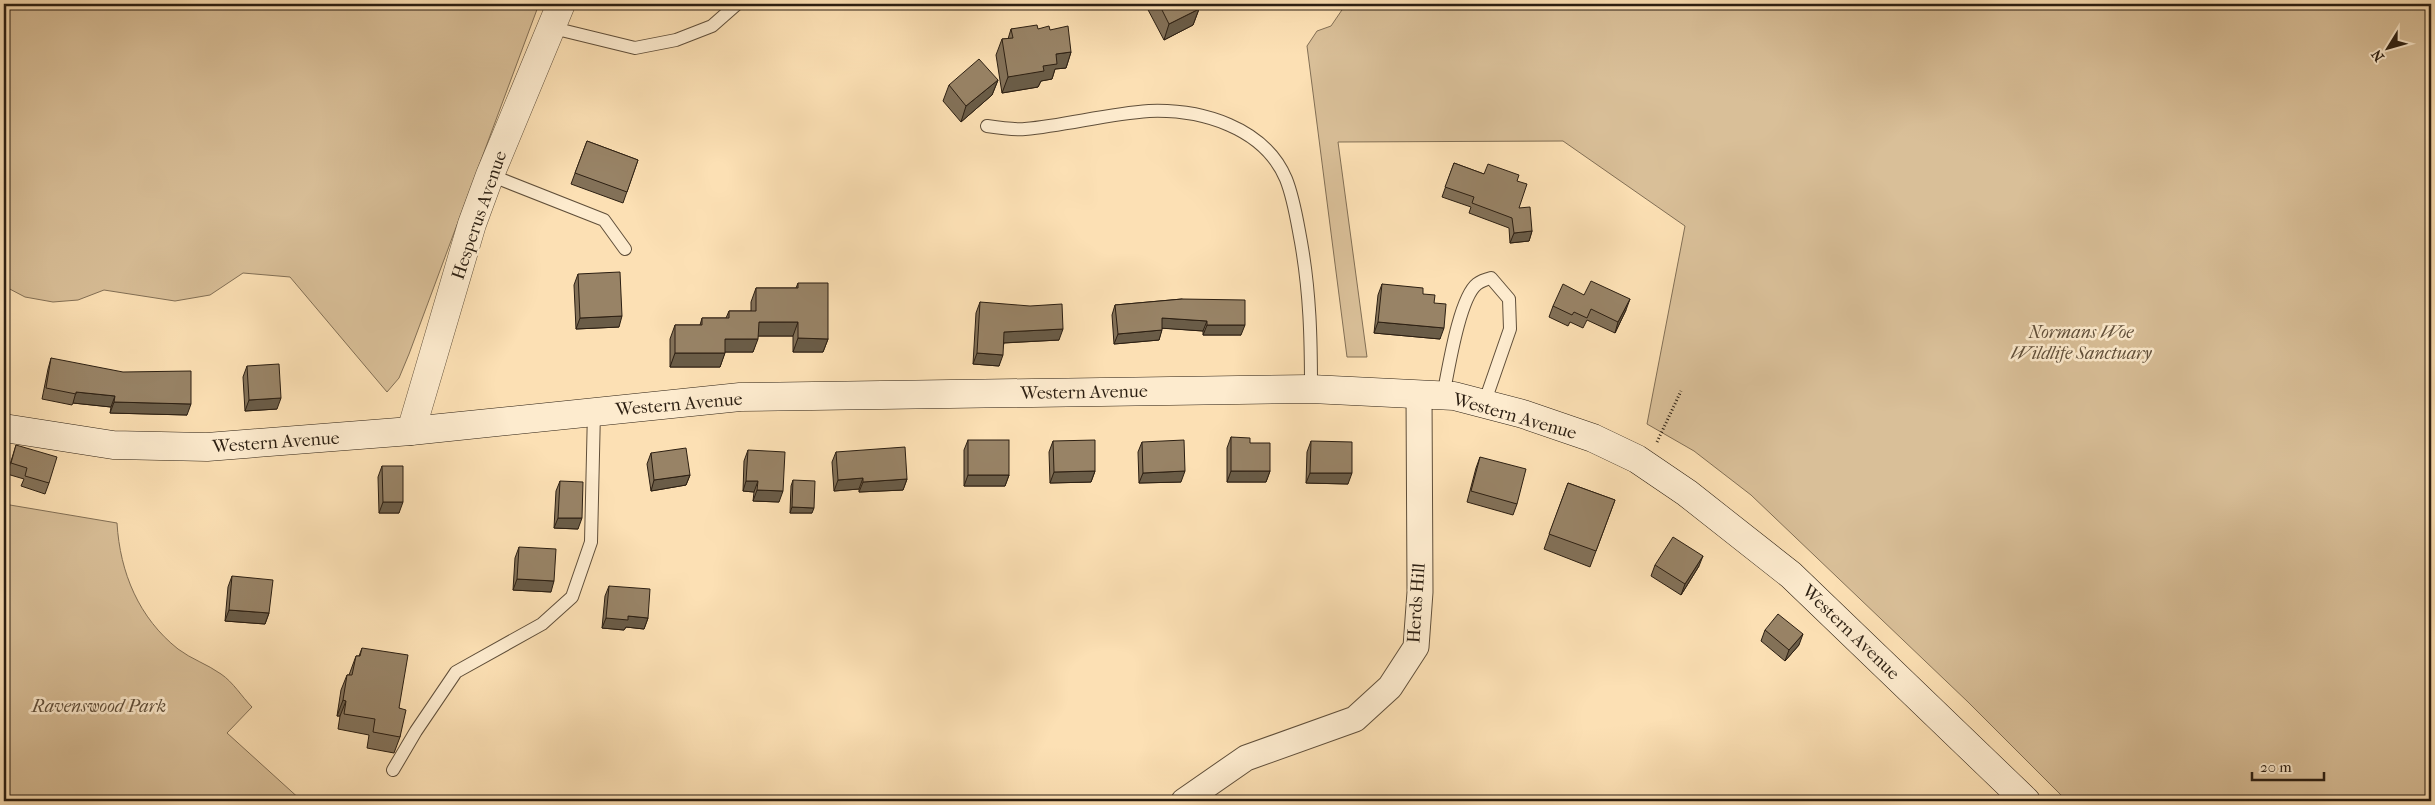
<svg xmlns="http://www.w3.org/2000/svg" width="2435" height="805" font-family="'IM FELL French Canon',serif">
<style>
.green{fill:#d9bf98;stroke:#826f55}
.lines{fill:none;stroke-linecap:round;stroke-linejoin:round}
.service-casing{stroke:#604f3a;stroke-width:14}
.minor-casing{stroke:#604f3a;stroke-width:27}
.tertiary-casing{stroke:#604f3a;stroke-width:29}
.secondary-casing{stroke:#2c1f12;stroke-width:29}
.path{stroke:#2c1f12;stroke-width:3;stroke-dasharray:1 2.5;stroke-linecap:butt}
.service{stroke:#fdebce;stroke-width:12}
.minor{stroke:#fdebce;stroke-width:25}
.tertiary{stroke:#fdebce;stroke-width:28}
.secondary{stroke:#fdebce;stroke-width:28}
.wall{fill:#837158;stroke:#2c1f12}
.shaded-wall{fill:#6a5c47;stroke:#2c1f12}
.building{fill:#988366;stroke:#2c1f12}
.labels{text-anchor:middle;stroke-width:5;stroke-linejoin:round;paint-order:stroke}
.street-label{font-size:18px;fill:#2c1f12;stroke:#fdebce}
.park-label{font-size:18px;font-style:italic;fill:#604f3a;stroke:#fdebce}
</style>
<rect width="100%" height="100%" fill="#fce0b4"/>
<filter id="stains"><feTurbulence type="fractalNoise" baseFrequency=".004" numOctaves="4"/><feColorMatrix values="0 0 0 0 .2 0 0 0 0 .09 0 0 0 0 .02 0 0 0 .5 -.17"/></filter>
<radialGradient id="worn" r=".72"><stop offset=".6" stop-color="#630" stop-opacity="0"/><stop offset="1" stop-color="#630" stop-opacity=".3"/></radialGradient>
<g class="green">
<path d="M4,4H539L409,354L399,378L387,392L290,277L243,273L210,295L175,301L104,290L78,300L53,302L25,297L4,286Z"/>
<path d="M1346,4H2431V801H2067L1968,702L1751,495L1694,451L1647,424L1685,226L1563,141L1338,142L1367,357H1347L1307,46L1317,31L1331,26Z"/>
<path d="M4,504L117,523C120,573 139,618 178,649C191,659 207,664 221,674C233,682 242,697 252,707L227,733L302,801H4Z"/>
</g>
<g class="lines">
<g class="service-casing">
<g id="service">
<path d="M553,28L635,48L676,40L712,26L737,4"/>
<path d="M987,126C1000,128 1013,130 1025,129C1067,125 1107,114 1149,111C1201,109 1264,127 1286,179C1294,199 1297,221 1301,242C1310,293 1311,338 1311,389"/>
<path d="M490,175L604,220L625,249"/>
<path d="M1443,396C1448,372 1459,298 1477,284C1481,281 1487,279 1491,278L1509,299L1510,329L1484,404"/>
<path d="M393,770L416,731L456,672L542,624L572,597L591,542L594,411"/>
</g>
</g>
<g class="minor-casing">
<path id="minor" d="M1184,801L1246,758L1355,719L1390,687L1416,647L1420,592L1419,394"/>
</g>
<g class="tertiary-casing">
<path id="tertiary" d="M411,431L472,224L490,175L561,4"/>
</g>
<g class="secondary-casing">
<path id="secondary" d="M4,428L113,445L207,447L411,431L740,397L1311,389L1454,396L1523,414L1593,438L1637,459L1687,493L1791,575L2026,801"/>
</g>
<path class="path" d="M1657,442L1681,391"/>
<use href="#service" class="service"/>
<use href="#minor" class="minor"/>
<use href="#tertiary" class="tertiary"/>
<use href="#secondary" class="secondary"/>
</g>
<g class="wall">
<path d="M1147,4H1196L1199,9L1193,25L1164,40L1146,6Z"/>
<path d="M1011,29L1050,30L1071,52L1066,68L1055,69L1052,79L1041,81L1038,87L1002,93L996,55L1002,39H1008Z"/>
<path d="M998,80L992,95L961,122L943,101L949,85Z"/>
<path d="M587,141L638,160L623,203L571,184Z"/>
<path d="M1454,163L1484,174L1519,208L1532,231L1529,241L1510,243L1509,228L1469,213L1471,207L1442,197Z"/>
<path d="M578,274L619,327L576,329L574,285Z"/>
<path d="M798,283L828,339L823,352H793V336H758L753,352H725L720,367H670V339L675,325H700L702,318H726L729,311H751V302L756,288H796Z"/>
<path d="M1382,284L1434,303L1440,339L1374,333L1378,295Z"/>
<path d="M1584,295L1626,310L1615,333L1587,320L1583,328L1570,322L1568,326L1549,317L1553,306Z"/>
<path d="M1182,299L1241,335H1203V331L1162,328L1159,340L1114,344L1112,315L1115,305Z"/>
<path d="M980,302L1059,340L1004,343L999,366L973,364L976,313Z"/>
<path d="M51,358L187,415L110,413L111,407L73,403L72,405L42,399L48,369Z"/>
<path d="M247,366L277,409L245,411L243,377Z"/>
<path d="M1231,437L1250,443L1270,471L1266,482H1227V448Z"/>
<path d="M968,440L1009,475L1005,486H964V450Z"/>
<path d="M1053,441L1095,471L1091,482L1050,483L1049,452Z"/>
<path d="M1311,441L1348,484L1306,483L1307,452Z"/>
<path d="M1142,442L1181,482L1139,483L1138,452Z"/>
<path d="M16,445L49,483L45,494L21,486L24,479L7,474Z"/>
<path d="M748,450L779,502L753,501L754,492L743,491L744,461Z"/>
<path d="M836,452L907,479L903,490L859,492V489L834,491L832,462Z"/>
<path d="M651,453L690,475L686,485L651,491L647,464Z"/>
<path d="M1480,457L1517,504L1513,515L1467,502L1476,468Z"/>
<path d="M382,466L399,513H379L378,477Z"/>
<path d="M793,480L812,513H790L791,486Z"/>
<path d="M560,481L578,529L554,528L556,491Z"/>
<path d="M1568,483L1615,500L1590,567L1544,549Z"/>
<path d="M519,547L551,592L513,590L515,558Z"/>
<path d="M1655,565L1699,566L1681,595L1651,576Z"/>
<path d="M232,576L269,613L265,624L225,621L228,587Z"/>
<path d="M609,586L648,618L644,629L626,627L624,630L602,628L605,596Z"/>
<path d="M1765,630L1799,645L1785,661L1761,641Z"/>
<path d="M362,648L399,708L400,737L394,753L367,748L369,735L338,729L340,716H337L341,690L347,675H349L356,656H359Z"/>
</g>
<g class="shaded-wall">
<path d="M1199,9L1193,25L1164,40L1169,24Z"/>
<path d="M1071,52L1066,68L1055,69L1052,79L1041,81L1038,87L1002,93L1008,77L1043,66L1056,54Z"/>
<path d="M998,80L992,95L961,122L966,106Z"/>
<path d="M1532,231L1529,241L1510,243L1514,233Z"/>
<path d="M1630,299L1626,310L1615,333L1618,322Z"/>
<path d="M622,316L619,327L576,329L580,318Z"/>
<path d="M1162,318L1207,321L1203,331L1159,328Z"/>
<path d="M759,322H798L793,336H754Z"/>
<path d="M1378,322L1444,328L1440,339L1374,333Z"/>
<path d="M1207,325H1245L1241,335H1203Z"/>
<path d="M1063,329L1059,340L1001,343L1004,332Z"/>
<path d="M1162,330L1159,340L1114,344L1118,334Z"/>
<path d="M798,338L828,339L823,352H793Z"/>
<path d="M725,339H758L753,352H720Z"/>
<path d="M675,353H725L720,367H670Z"/>
<path d="M977,353L1003,355L999,366L973,364Z"/>
<path d="M76,392L115,396L111,407L73,403Z"/>
<path d="M281,398L277,409L245,411L249,400Z"/>
<path d="M114,402L191,404L187,415L110,413Z"/>
<path d="M1095,471L1091,482L1050,483L1054,472Z"/>
<path d="M1185,471L1181,482L1139,483L1143,473Z"/>
<path d="M1231,471H1270L1266,482H1227Z"/>
<path d="M1310,473H1352L1348,484L1306,483Z"/>
<path d="M690,475L686,485L651,491L654,480Z"/>
<path d="M968,475H1009L1005,486H964Z"/>
<path d="M863,478L859,489L834,491L838,480Z"/>
<path d="M907,479L903,490L859,492L863,482Z"/>
<path d="M746,481H758L754,492L743,491Z"/>
<path d="M757,490L783,491L779,502L753,501Z"/>
<path d="M383,502H403L399,513H379Z"/>
<path d="M792,507L814,508L812,513H790Z"/>
<path d="M558,518H582L578,529L554,528Z"/>
<path d="M1703,556L1699,566L1681,595L1685,584Z"/>
<path d="M517,579L554,581L551,592L513,590Z"/>
<path d="M229,610L269,613L265,624L225,621Z"/>
<path d="M628,616L648,618L644,629L626,627L624,630L602,628L606,618Z"/>
<path d="M1803,634L1799,645L1785,661L1789,650Z"/>
<path d="M343,700L346,701L340,716H337Z"/>
</g>
<g class="building">
<path d="M1159,4H1196L1199,9L1169,24Z"/>
<path d="M1037,25L1038,29L1049,26L1050,30L1068,26L1071,52L1056,54L1057,64L1043,66L1044,71L1008,77L1002,39L1013,38L1011,29Z"/>
<path d="M979,59L998,80L966,106L949,85Z"/>
<path d="M587,141L638,160L627,192L575,173Z"/>
<path d="M1454,163L1484,174L1488,164L1519,175L1517,181L1527,184L1519,208L1530,207L1532,231L1514,233L1512,218L1472,203L1474,197L1445,187Z"/>
<path d="M620,272L622,316L580,318L578,274Z"/>
<path d="M1591,281L1630,299L1618,322L1591,309L1587,318L1574,312L1572,315L1553,306L1563,284L1584,295Z"/>
<path d="M798,283H828V339L798,338V322H759L758,339H725V353H675V325H702V318H729V311H756V288H798Z"/>
<path d="M1382,284L1423,288V294L1435,295L1434,303L1446,304L1444,328L1378,322Z"/>
<path d="M1182,299L1245,300V325H1207V321L1162,318V330L1118,334L1115,305Z"/>
<path d="M980,302L1030,306L1062,304L1063,329L1004,332L1003,355L977,353Z"/>
<path d="M51,358L123,372L191,371V404L114,402L115,396L76,392V394L46,388Z"/>
<path d="M279,364L281,398L249,400L247,366Z"/>
<path d="M1231,437L1250,438V443H1270V471H1231Z"/>
<rect x="968" y="440" width="41" height="35"/>
<path d="M1095,440V471L1054,472L1053,441Z"/>
<path d="M1184,440L1185,471L1143,473L1142,442Z"/>
<path d="M1311,441L1352,442V473H1310Z"/>
<path d="M16,445L57,457L49,483L25,476L27,468L11,463Z"/>
<path d="M905,447L907,479L863,482V478L838,480L836,452Z"/>
<path d="M686,448L690,475L654,480L651,453Z"/>
<path d="M748,450L785,452L783,491L757,490L758,481H746Z"/>
<path d="M1480,457L1526,469L1517,504L1471,491Z"/>
<path d="M382,466H403V502H383Z"/>
<path d="M793,480L815,481L814,508L792,507Z"/>
<path d="M560,481L583,482L582,518H558Z"/>
<path d="M1568,483L1615,500L1596,551L1549,534Z"/>
<path d="M1673,537L1703,556L1685,584L1655,565Z"/>
<path d="M519,547L556,549L554,581L517,579Z"/>
<path d="M232,576L273,580L269,613L229,610Z"/>
<path d="M609,586L650,589L648,618L628,616V620L606,618Z"/>
<path d="M1778,614L1803,634L1789,650L1765,630Z"/>
<path d="M362,648L408,655L399,708L406,710L400,737L373,732L375,719L344,714L346,701L343,700L347,675H352L356,656H360Z"/>
</g>
<g class="labels">
<g class="street-label">
<text transform="translate(479 215) rotate(-71)" y="6">Hesperus Avenue</text>
<text transform="translate(1084 392) rotate(-1)" y="6">Western Avenue</text>
<text transform="translate(679 404) rotate(-5)" y="6">Western Avenue</text>
<text transform="translate(1515 416) rotate(16)" y="6">Western Avenue</text>
<text transform="translate(276 442) rotate(-4)" y="6">Western Avenue</text>
<text transform="translate(1416 603) rotate(-86)" y="6">Herds Hill</text>
<text transform="translate(1851 632) rotate(44)" y="6">Western Avenue</text>
</g>
<g class="park-label">
<text x="2081" y="338">Normans Woe<tspan x="2081" dy="21">Wildlife Sanctuary</tspan></text>
<text x="99" y="712">Ravenswood Park</text>
</g>
</g>
<rect width="2435" height="805" fill="none" stroke="#fce0b4" stroke-width="20"/>
<rect x="5" y="5" width="2425" height="795" fill="none" stroke="#2c1f12" stroke-width="2.5"/>
<rect x="10" y="10" width="2415" height="785" fill="none" stroke="#2c1f12"/>
<g transform="translate(2388 48) rotate(233)" stroke="#fdebce" stroke-width="4" paint-order="stroke">
<path d="M0-4L9 19L0 12L-9 19Z" fill="#2c1f12"/>
<text y="-8" font-size="14" font-weight="bold" text-anchor="middle" fill="#2c1f12">N</text>
</g>
<path d="M2252 772v8h72v-8" fill="none" stroke="#2c1f12" stroke-width="2.5"/>
<text x="2260" y="772" font-size="15" fill="#2c1f12" stroke="#fdebce" stroke-width="4" paint-order="stroke">20 m</text>
<rect width="100%" height="100%" filter="url(#stains)"/>
<rect width="100%" height="100%" fill="url(#worn)"/>
</svg>
